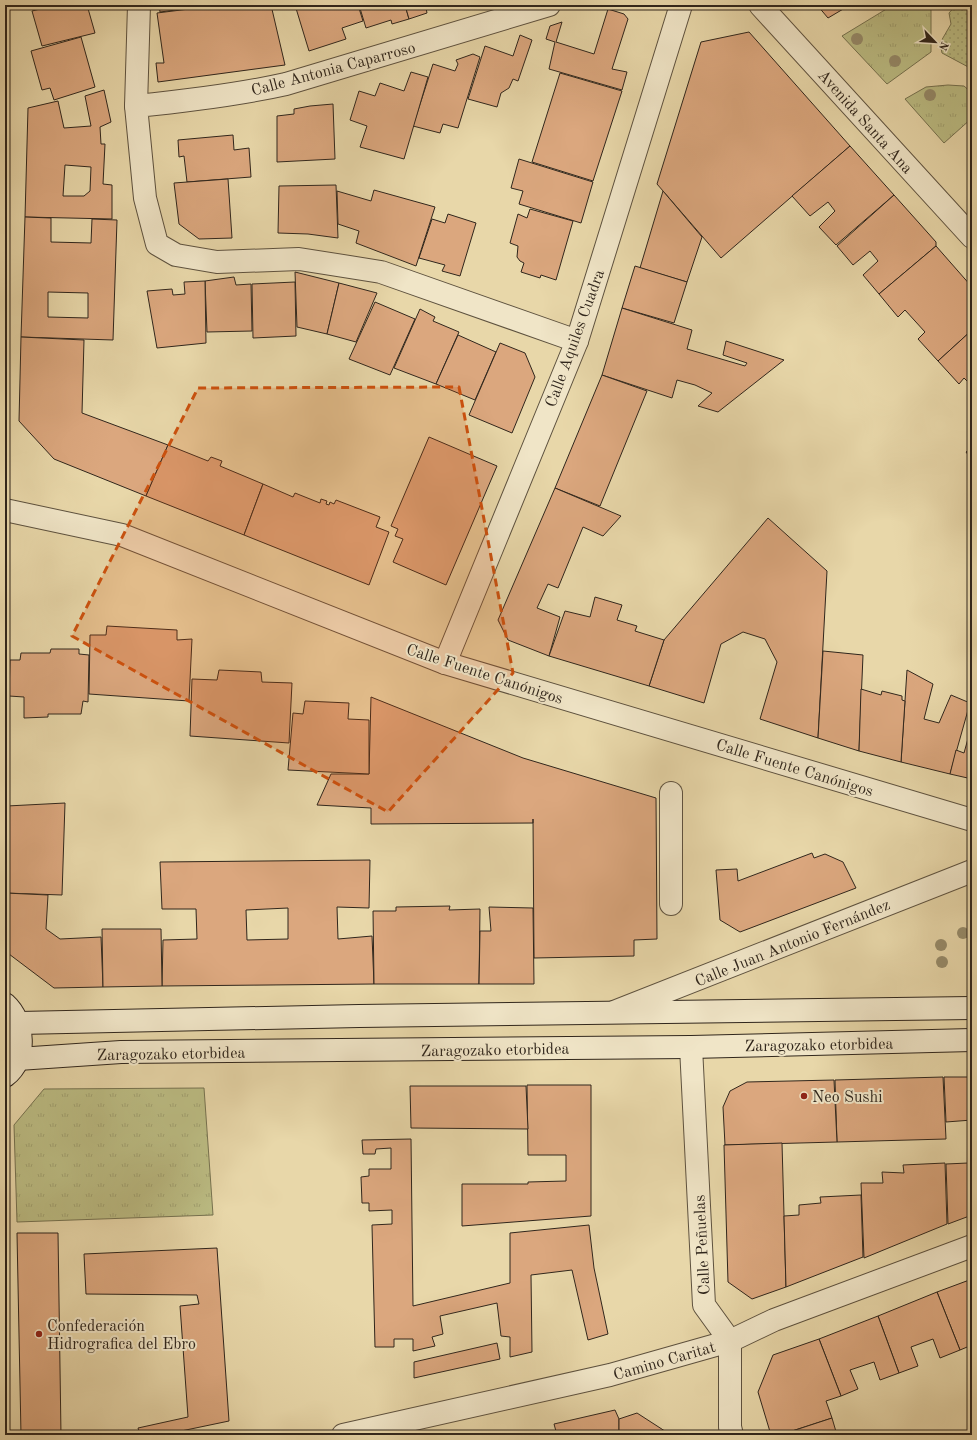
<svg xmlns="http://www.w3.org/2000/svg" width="977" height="1440" font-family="'Old Standard TT',serif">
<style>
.grass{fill:url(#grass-tufts);stroke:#767250}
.park{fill:url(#park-dots);stroke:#767250}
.building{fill:#dba77e;stroke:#30261c;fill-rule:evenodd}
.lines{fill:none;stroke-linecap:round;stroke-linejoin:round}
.pedestrian-casing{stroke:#5e523f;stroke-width:24}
.minor-casing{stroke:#5e523f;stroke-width:24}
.tertiary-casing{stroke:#5e523f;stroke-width:24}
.secondary-casing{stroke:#30261c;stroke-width:24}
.pedestrian{stroke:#f0e5c7;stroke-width:22}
.minor{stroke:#f0e5c7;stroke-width:22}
.tertiary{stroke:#f0e5c7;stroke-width:22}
.secondary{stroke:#f0e5c7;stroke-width:22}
.tree{fill:#968b6a}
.marked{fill:#cc510e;fill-opacity:0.2;stroke:#cc510e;stroke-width:3;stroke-dasharray:8 5;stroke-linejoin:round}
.poi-dot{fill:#8f2418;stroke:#f0e5c7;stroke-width:1.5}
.labels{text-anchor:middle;stroke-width:4;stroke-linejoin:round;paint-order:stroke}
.street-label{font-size:16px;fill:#30261c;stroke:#f0e5c7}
.poi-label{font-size:16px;fill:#30261c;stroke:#f0e5c7;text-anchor:start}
</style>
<defs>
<pattern id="grass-tufts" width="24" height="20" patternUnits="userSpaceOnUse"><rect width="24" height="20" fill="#bcbd84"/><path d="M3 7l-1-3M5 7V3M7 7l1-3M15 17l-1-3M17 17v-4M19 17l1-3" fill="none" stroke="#a2a271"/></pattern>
<pattern id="park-dots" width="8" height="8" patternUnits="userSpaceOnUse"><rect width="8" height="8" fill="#bcbd84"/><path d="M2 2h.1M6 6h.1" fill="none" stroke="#a2a271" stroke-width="1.8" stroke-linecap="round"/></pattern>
</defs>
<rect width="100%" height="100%" fill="#e8d7a9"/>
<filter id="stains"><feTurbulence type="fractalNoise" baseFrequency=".005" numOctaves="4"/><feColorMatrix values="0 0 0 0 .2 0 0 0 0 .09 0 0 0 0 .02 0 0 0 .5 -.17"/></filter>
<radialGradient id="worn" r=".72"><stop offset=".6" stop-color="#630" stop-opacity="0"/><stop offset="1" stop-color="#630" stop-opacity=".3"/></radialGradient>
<g class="grass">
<path d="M893,5H931V52L887,84L842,36Z"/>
<path d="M948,85L964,86L972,93V118L944,143L905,99L926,87Z"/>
<path d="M204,1088L213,1215L17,1222L14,1125L44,1089Z"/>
</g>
<path class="park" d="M956,5H972V69L942,53L940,43L951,24L949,13Z"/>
<g class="building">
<path d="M39,5H87L95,33L42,46L32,11L40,9Z"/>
<path d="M159,5H215L160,12Z"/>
<path d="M221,5H271L285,65L158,82L156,63H164L157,13Z"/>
<path d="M295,5H358L363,21L342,28L346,39L309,51Z"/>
<path d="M359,5H405L409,19L392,24L391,20L366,28Z"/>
<path d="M405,5H437L426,8L427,13L409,19Z"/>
<path d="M817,5H850L828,18Z"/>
<path d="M608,9L624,14L628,19L612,69L627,72L622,90L549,69L555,42L546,39L550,26L562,22L556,42L594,54Z"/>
<path d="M749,32L850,146L721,258L657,184L701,42Z"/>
<path d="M520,35L532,40L518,81L513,79L509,88L501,93L497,107L468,99L485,46L513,56Z"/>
<path d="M81,37L95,87L54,100L50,88L42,90L31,51Z"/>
<path d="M473,54L480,57L458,128L443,124L440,133L413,126L433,64L455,71L458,64L456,60Z"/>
<path d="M411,72L428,77L404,159L360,147L367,126L350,120L359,91L375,96L380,83L404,91Z"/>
<path d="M560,73L622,91L593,181L532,162Z"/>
<path d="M104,90L111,122L100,127L101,144H105L103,184L112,185V219L25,217L28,108L58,101L64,128L91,126L85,96ZM65,165L91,167L90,191L84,196H63Z"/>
<path d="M333,104L335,159L277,162V116L294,114V109L310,106Z"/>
<path d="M233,135L234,150L249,148L251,177L187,182L184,156L179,157L178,140Z"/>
<path d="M850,146L894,195L836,245L819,227L835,211L828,202L810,216L792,196Z"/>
<path d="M519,159L593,182L581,223L519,204L523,191L511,188Z"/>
<path d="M228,179L232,238L199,239L179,224L174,183Z"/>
<path d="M336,185L338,238L308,234L278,233L279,186Z"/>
<path d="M374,190L435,207L416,266L356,243L359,231L338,224L337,191L371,201Z"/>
<path d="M663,191L702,237L687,282L640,268Z"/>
<path d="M894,195L936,242V246L879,294L863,275L878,261L870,251L853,265L837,246Z"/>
<path d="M530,209L573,221L556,280L541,275L540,278L521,272L524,263L520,261L517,257L518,246L510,243L518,214L527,218Z"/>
<path d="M448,214L476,223L460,276L442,271L445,265L419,258L432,219L445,223Z"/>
<path d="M25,217L51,218V242L91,243L92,219L117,220L113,340L21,337ZM48,292L88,293V318L48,317Z"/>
<path d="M936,246L972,287V330L938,361L918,339L925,332L905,310L898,317L879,294Z"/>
<path d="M635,266L687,282L674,323L622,308Z"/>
<path d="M295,272L339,283L327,334L297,327Z"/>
<path d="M234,277L236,285L251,284L252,331L207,332L205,281Z"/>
<path d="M205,281L206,343L157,348L147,291L172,289L173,295L185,294L184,282Z"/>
<path d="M295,282L296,336L253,338L252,284Z"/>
<path d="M339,283L377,293L356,342L327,334Z"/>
<path d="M375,302L415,319L390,375L349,359Z"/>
<path d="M622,308L692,330L687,349L745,366L747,363L723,355L726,341L784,360L718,412L698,406L712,393L695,385L677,380L672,398L602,375Z"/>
<path d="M420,309L435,317L433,321L459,332L436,384L394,368Z"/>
<path d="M972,330V386L964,378L959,384L938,361Z"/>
<path d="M458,335L496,352L475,400L436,384Z"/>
<path d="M21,337L84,340L82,413L168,445L146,496L54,459L19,421Z"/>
<path d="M500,343L525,353L535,377L512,433L469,415Z"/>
<path d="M602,375L647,391L600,506L555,488Z"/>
<path d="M429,437L497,466L446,585L393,562L403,539L395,536L398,529L391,526Z"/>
<path d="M168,445L208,461L211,457L222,461L220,466L263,484L244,535L146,496Z"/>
<path d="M972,447V460L966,452Z"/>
<path d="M263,484L293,497L295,493L320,503L321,499L327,501L326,504L329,505L330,502L334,504L336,500L380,517L376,527L389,532L369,585L244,535Z"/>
<path d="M555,488L621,516L603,536L583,527L558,588L548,584L537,608L560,617L549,656L508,640L498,620Z"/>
<path d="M768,518L827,571L818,738L760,719L777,662L765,639L743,632L721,644L704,703L649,686L664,640Z"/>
<path d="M595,597L622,605L617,620L637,626L635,631L664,640L649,686L549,656L565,611L590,617Z"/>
<path d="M107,626L177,630V640L192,639L189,701L89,694L90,635H106Z"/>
<path d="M51,649H79V654L89,655L88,702L83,701L81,714H48V717L24,718V697L9,696L10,660H20L21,653H50Z"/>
<path d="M823,651L863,655L859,751L818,738Z"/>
<path d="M219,670L261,672L262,682L292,683L289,743L190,736L192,679L217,680Z"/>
<path d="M907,670L933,684L924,719L939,723L951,695L970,703L950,774L901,762Z"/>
<path d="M861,689L881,695L882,691L902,696V700L905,701L901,762L859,751Z"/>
<path d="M371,697L523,758L656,798L657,939L634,940V956L534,958L533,819V823L371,824V808L317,805L331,774H369Z"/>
<path d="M305,701L349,703L348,719L369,720V774L288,770L293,713L303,714Z"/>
<path d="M969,735L972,736V779L950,774L956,750L964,753Z"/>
<path d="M65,803L62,895L5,893V846L7,806Z"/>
<path d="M812,853L814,858L825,854L843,862L856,888L740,932L720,920L716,870L737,869L738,881Z"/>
<path d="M370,860L369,908L337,907L338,939L372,936L374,984L162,986L163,940L197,939L196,909H162L160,862ZM288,908V939L247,940L246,910Z"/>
<path d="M5,893L48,895L46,929L60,939L101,937L103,987L54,988L5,951Z"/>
<path d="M450,906L449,910L480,909L479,984H374L373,911H396V907Z"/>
<path d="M489,907L533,908L534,984H479L480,931H491Z"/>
<path d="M102,929H161L162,986L103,987Z"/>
<path d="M943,1077L946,1139L837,1142L835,1080Z"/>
<path d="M944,1077H972V1120L946,1122Z"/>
<path d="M834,1080L837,1142L725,1145L723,1107L730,1091L747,1082Z"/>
<path d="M527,1085H591V1216L462,1226V1184H528V1182L566,1181V1155H528Z"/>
<path d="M410,1086H526L528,1129L411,1128Z"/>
<path d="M411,1139L413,1306L510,1283V1233L589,1225L594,1268L608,1334L588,1340L572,1270L531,1275L532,1352L510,1357V1337L501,1336L497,1303L440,1316L443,1334L432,1337L435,1346L413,1351V1339H394V1347H375L372,1225L392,1224V1210L369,1211V1203H362L361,1177L369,1176V1169H391V1148L376,1149L375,1154H363L362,1140Z"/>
<path d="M782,1143L786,1287L752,1299L728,1282L724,1145Z"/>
<path d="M972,1161V1215L948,1224L946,1164L968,1163Z"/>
<path d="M945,1163L947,1224L864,1258L861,1183H883L882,1172L904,1173L903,1165Z"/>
<path d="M861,1195L863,1257L786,1287L784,1216L799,1215V1205L821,1203L820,1197Z"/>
<path d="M17,1233H58L61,1435H21Z"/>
<path d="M217,1248L229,1421L162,1435H140L138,1428L188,1417L180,1306L199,1304L197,1295L86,1294L84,1254Z"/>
<path d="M972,1279V1324H971L972,1328V1345L960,1350L937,1292Z"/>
<path d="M937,1292L960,1350L940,1358L933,1339L911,1347L918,1366L899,1373L878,1316Z"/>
<path d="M878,1316L899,1373L880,1380L874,1362L850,1370L858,1389L841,1396L819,1339Z"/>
<path d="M819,1339L841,1396L826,1401L832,1418L780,1435H771L758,1392L773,1355Z"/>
<path d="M497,1343L500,1359L414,1378V1362Z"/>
<path d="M615,1410L619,1419V1435H557L554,1424Z"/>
<path d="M637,1413L671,1435H619V1419Z"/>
<path d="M832,1418L837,1435H780Z"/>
<path d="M111,1432L113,1435H98Z"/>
</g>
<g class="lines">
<g class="pedestrian-casing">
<path id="pedestrian" d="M671,904V793"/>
</g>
<g class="minor-casing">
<g id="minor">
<path d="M549,5L286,84C237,95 186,101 136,106L145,198L157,244L176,255L217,262L299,259L381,272L577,341"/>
<path d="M760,5L972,237"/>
<path d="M136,106L139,5"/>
<path d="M5,510L122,535L445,663L972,820"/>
<path d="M445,663L577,341L681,5"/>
<path d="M691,1047L704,1305L730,1341V1427L732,1435"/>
<path d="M343,1435L610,1375L730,1341L774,1320L972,1246"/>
</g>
</g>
<g class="tertiary-casing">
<path id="tertiary" d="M614,1012L972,871"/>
</g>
<g class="secondary-casing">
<g id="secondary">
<path d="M5,1004C24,1021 28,1059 5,1076"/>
<path d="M19,1023L359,1016L972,1008"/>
<path d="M18,1059L121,1052L691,1047L972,1040"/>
</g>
</g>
<use href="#pedestrian" class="pedestrian"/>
<use href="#minor" class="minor"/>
<use href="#tertiary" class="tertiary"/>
<use href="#secondary" class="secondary"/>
</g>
<g class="tree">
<circle cx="857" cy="39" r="6"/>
<circle cx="895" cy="61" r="6"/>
<circle cx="930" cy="95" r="6"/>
<circle cx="963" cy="933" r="6"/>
<circle cx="941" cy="945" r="6"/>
<circle cx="942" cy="962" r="6"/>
</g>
<path class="marked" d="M459,387L513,673L388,812L72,636L198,388Z"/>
<g class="poi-dot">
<circle cx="804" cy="1096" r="4"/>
<circle cx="39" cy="1334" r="4"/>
</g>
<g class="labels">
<g class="street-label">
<text transform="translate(333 68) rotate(-15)" y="6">Calle Antonia Caparroso</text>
<text transform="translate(866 121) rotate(48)" y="6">Avenida Santa Ana</text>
<text transform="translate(574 338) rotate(-70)" y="6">Calle Aquiles Cuadra</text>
<text transform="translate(485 673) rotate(18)" y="6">Calle Fuente Canónigos</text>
<text transform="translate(795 767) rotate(17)" y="6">Calle Fuente Canónigos</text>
<text transform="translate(792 942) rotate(-22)" y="6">Calle Juan Antonio Fernández</text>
<text transform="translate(819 1044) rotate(-1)" y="6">Zaragozako etorbidea</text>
<text transform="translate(495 1049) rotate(-1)" y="6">Zaragozako etorbidea</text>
<text transform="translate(171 1053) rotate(-1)" y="6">Zaragozako etorbidea</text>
<text transform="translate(701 1245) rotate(-93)" y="6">Calle Peñuelas</text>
<text transform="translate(664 1360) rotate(-16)" y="6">Camino Caritat</text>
</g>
<g class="poi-label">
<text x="812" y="1102">Neo Sushi</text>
<text x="47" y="1331">Confederación<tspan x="47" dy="18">Hidrografica del Ebro</tspan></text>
</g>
</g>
<rect width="977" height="1440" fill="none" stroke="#e8d7a9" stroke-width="20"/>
<rect x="6" y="6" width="965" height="1428" fill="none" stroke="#30261c" stroke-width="2"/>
<rect x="10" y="10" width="957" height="1420" fill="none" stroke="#30261c"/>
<g transform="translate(935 42) rotate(115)" stroke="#f0e5c7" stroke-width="3" paint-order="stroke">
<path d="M0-3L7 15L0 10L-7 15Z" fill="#30261c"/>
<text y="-6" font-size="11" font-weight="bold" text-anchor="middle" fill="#30261c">N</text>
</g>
<rect width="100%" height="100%" filter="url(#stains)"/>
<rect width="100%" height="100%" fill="url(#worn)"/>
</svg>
